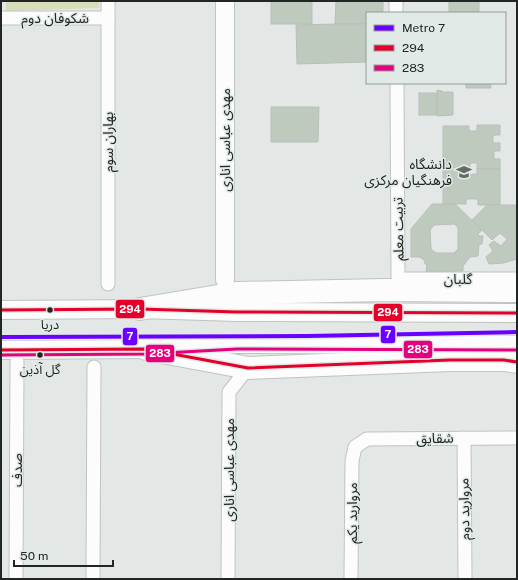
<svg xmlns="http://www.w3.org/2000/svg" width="518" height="580" font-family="'Public Sans','Noto Sans Arabic',sans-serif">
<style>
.green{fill:#d7dcba}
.building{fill:#becabd;stroke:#babdbb;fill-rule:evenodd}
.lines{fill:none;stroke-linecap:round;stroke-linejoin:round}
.street-casing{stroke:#bfc3c2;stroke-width:15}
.secondary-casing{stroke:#bfc3c2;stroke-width:20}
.highway-casing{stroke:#bfc3c2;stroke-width:24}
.street{stroke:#fbfcfb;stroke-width:13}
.secondary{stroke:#fbfcfb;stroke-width:18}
.highway{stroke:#fbfcfb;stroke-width:22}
.bus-1-casing{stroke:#e1eae7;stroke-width:6}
.bus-2-casing{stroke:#e1eae7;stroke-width:6}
.bus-1{stroke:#e4002b;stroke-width:3}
.bus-2{stroke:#e5007d;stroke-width:3}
.metro-1-casing{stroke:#e1eae7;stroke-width:7}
.metro-1{stroke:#6a00ff;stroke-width:4}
.bus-dot{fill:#212523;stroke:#e1eae7;stroke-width:1.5}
.labels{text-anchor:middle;stroke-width:3;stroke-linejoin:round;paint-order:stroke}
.bus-label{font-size:13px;fill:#212523;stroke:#e1eae7}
.street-label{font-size:14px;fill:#212523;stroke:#e1eae7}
.poi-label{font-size:14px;fill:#212523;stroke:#e1eae7;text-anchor:end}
.line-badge{stroke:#e1eae7;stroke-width:1.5}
.badge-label{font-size:11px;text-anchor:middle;font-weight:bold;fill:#fff}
</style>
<rect width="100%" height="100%" fill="#e3e8e6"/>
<path class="green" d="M6,1H99V8L6,11Z"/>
<g class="building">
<rect x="271" y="1" width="41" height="23"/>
<path d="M336,1H383V13H367V24H335Z"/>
<rect x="449" y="1" width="30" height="12"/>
<path d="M335,24H367V62L297,64L296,25Z"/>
<path d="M468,83H490L491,88H466V84H468Z"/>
<path d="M437,90L442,91V92H453V115L437,116Z"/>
<rect x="419" y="93" width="18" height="22"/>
<path d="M271,107H319L318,142H271Z"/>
<path d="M477,125H500V135H493V143H500V151H494V159H500V169H477V163H470V169L443,170V126H469V131H477Z"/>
<path d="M465,169V175L477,174V169H500V205H478V199H466V204H443V170Z"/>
<path d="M432,204H455L482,230L478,234L480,236H483L482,244H479L478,256L470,257L463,266V271L426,272L427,265L424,263L426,262L420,257H411V229ZM455,224L458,228V249L454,253H436L431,249L430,230L434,225Z"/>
<path d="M487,205H517V259L503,263L489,264L486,257L493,251L489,245L494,241L501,246L507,239L500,233L492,240L472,220Z"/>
</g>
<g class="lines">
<g class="street-casing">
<g id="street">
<path d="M396,1V13"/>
<path d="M1,18H108"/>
<path d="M397,83L398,279H517"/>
<path d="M108,284V1"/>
<path d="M464,438L465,579"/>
<path d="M16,579L17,362"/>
<path d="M93,579L94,367"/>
<path d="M228,579L229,392L248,368"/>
<path d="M351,579L352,461L355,447L367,439L517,438"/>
</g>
</g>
<g class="secondary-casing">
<g id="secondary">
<path d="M225,1V280"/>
<path d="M1,310L140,309L237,312L517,313"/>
<path d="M1,350L146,349L237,344L437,345H517"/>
</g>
</g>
<g class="highway-casing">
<g id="highway">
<path d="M140,309L236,293L384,290L517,291"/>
<path d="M146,349L248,368L450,360H504L517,362"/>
</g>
</g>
<use href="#street" class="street"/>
<use href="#secondary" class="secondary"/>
<use href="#highway" class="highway"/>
<g class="bus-1-casing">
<g id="bus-1">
<path d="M1,310L140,309L237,312L517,313"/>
<path d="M1,350L146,349L248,368L450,360H504L517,362"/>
</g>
</g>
<g class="bus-2-casing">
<path id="bus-2" d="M1,355L146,354L237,349L517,350"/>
</g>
<use href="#bus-1" class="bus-1"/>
<use href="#bus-2" class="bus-2"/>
<g class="metro-1-casing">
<path id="metro-1" d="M1,337L307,336L517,332"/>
</g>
<use href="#metro-1" class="metro-1"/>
</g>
<defs>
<g id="university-bare" transform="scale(1.2)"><path d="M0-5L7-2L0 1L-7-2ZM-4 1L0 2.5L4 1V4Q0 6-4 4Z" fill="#656967" stroke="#e1eae7" stroke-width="2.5" paint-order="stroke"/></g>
</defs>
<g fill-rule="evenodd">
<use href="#university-bare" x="464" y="172"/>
</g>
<g class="bus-dot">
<circle cx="50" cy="310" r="3.5"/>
<circle cx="40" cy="355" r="3.5"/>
</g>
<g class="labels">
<g class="bus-label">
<text x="50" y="329">دریا</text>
<text x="40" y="374">گل آذین</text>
</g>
<g class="street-label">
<text x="55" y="23">شکوفان دوم</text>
<text transform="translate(225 140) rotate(-90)" y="5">مهدی عباسی اناری</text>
<text transform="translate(108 142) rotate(-90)" y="5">بهاران سوم</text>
<text transform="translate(398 229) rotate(-91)" y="5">تربیت معلم</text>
<text x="458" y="284">گلبان</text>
<text transform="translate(435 438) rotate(-1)" y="5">شقایق</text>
<text transform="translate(17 470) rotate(-90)" y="5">صدف</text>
<text transform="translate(229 470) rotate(-90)" y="5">مهدی عباسی اناری</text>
<text transform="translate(464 509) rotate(-91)" y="5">مروارید دوم</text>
<text transform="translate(352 513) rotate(-90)" y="5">مروارید یکم</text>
</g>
<g class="poi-label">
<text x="452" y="169">دانشگاه<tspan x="452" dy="16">فرهنگیان مرکزی</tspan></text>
</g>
</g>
<g class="line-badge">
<rect x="115" y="299" width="30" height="20" rx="4" fill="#e4002b"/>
<rect x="373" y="303" width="30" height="19" rx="4" fill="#e4002b"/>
<rect x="380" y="325" width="16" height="19" rx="4" fill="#6a00ff"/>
<rect x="122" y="327" width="16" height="19" rx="4" fill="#6a00ff"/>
<rect x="403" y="340" width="30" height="19" rx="4" fill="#e5007d"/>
<rect x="145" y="344" width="30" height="19" rx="4" fill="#e5007d"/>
</g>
<g class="badge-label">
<text x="130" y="313">294</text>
<text x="388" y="316">294</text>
<text x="388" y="338">7</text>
<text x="130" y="340">7</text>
<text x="418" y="353">283</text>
<text x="160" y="357">283</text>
</g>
<rect width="518" height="580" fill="none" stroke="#212523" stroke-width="4"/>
<rect x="366" y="12" width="140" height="72" fill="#e1eae7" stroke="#949b99"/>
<rect x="374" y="25" width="20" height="6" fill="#6a00ff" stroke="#949b99"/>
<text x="402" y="32" font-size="12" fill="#212523">Metro 7</text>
<rect x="374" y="45" width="20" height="6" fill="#e4002b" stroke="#949b99"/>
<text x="402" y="52" font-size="12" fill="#212523">294</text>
<rect x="374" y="65" width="20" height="6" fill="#e5007d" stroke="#949b99"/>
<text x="402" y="72" font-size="12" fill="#212523">283</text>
<path d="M14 560v6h99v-6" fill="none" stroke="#212523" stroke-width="2"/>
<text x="20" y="560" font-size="12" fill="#212523" stroke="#e1eae7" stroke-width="3" paint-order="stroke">50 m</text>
</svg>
